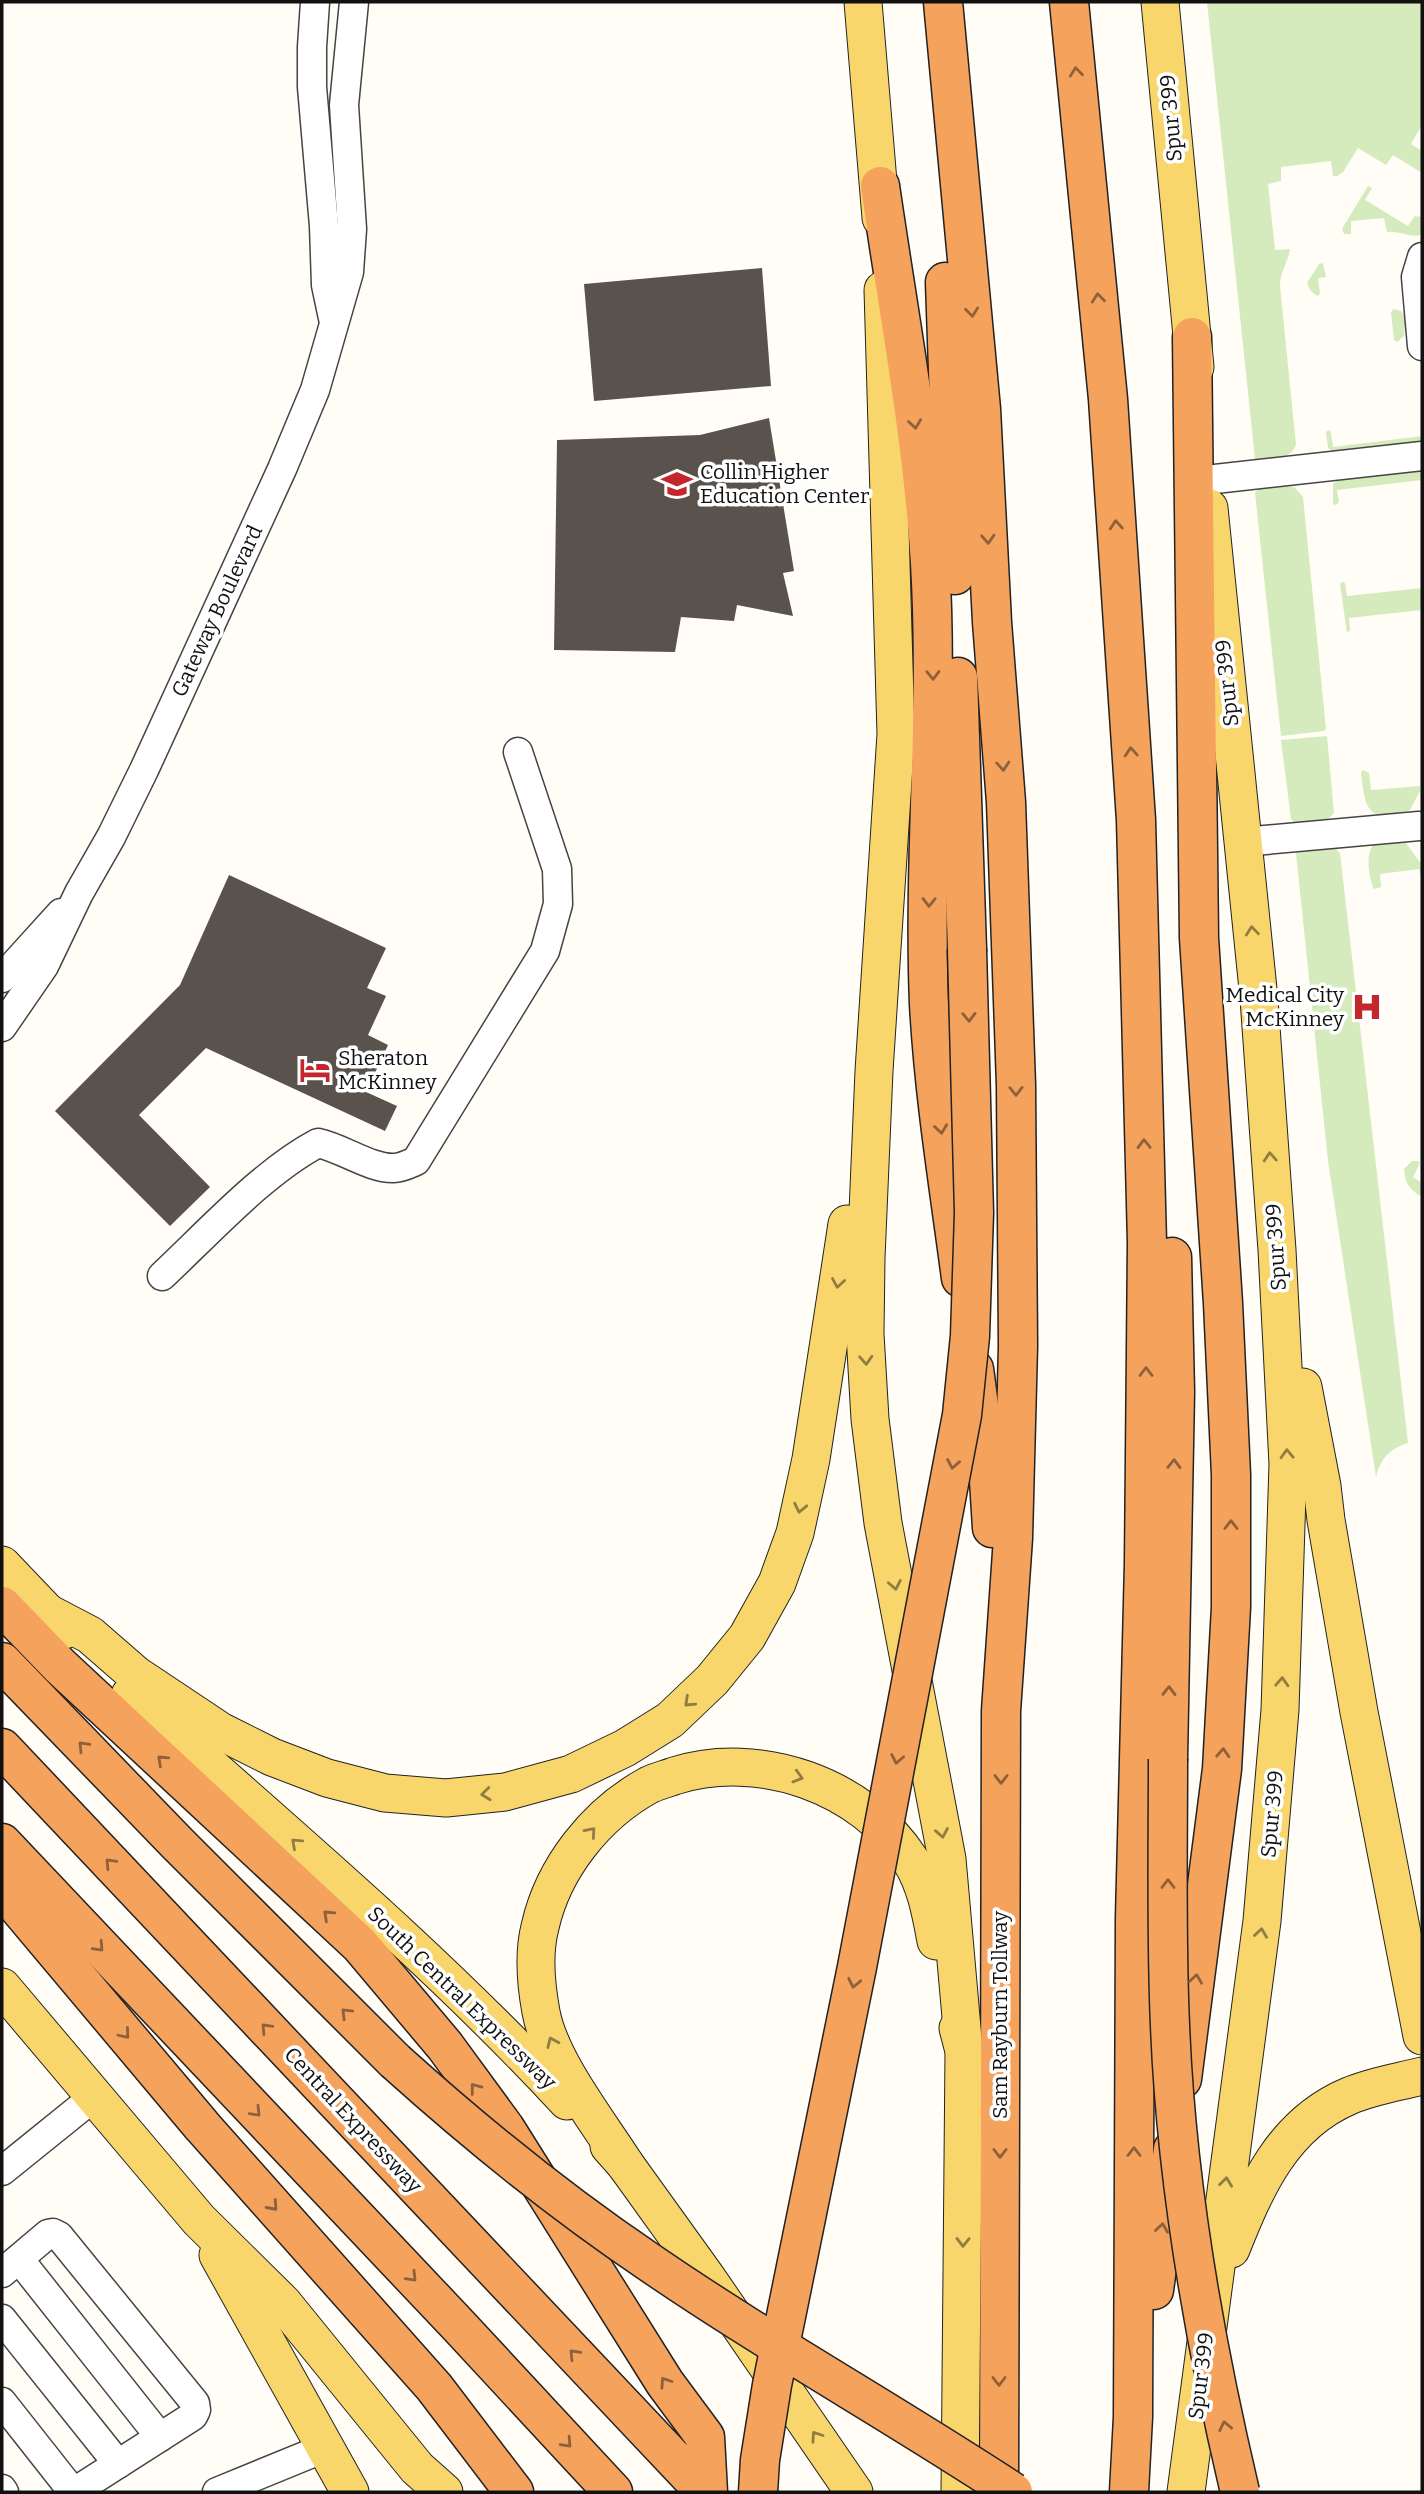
<svg xmlns="http://www.w3.org/2000/svg" width="1424" height="2494" font-family="Bitter,serif">
<style>
.green{fill:#d5ebbd}
.building{fill:#5a524d}
.lines{fill:none;stroke-linecap:round;stroke-linejoin:round}
.minor-casing{stroke:#444;stroke-width:31}
.major-casing{stroke:#222;stroke-width:39}
.highway-casing{stroke:#222;stroke-width:41}
.minor{stroke:#fff;stroke-width:28}
.major{stroke:#f9d66b;stroke-width:37}
.highway{stroke:#f5a25d;stroke-width:38}
.highway-bridge-casing{stroke:#222;stroke-width:41;stroke-linecap:butt}
.highway-bridge{stroke:#f5a25d;stroke-width:38}
.oneway{stroke:#8e613b}
.oneway2{stroke:#917d42}
.labels{text-anchor:middle;stroke-width:7;stroke-linejoin:round;paint-order:stroke}
.street-label{font-size:21px;fill:#111;stroke:#fff}
.poi-label{font-size:21px;fill:#111;stroke:#fff;text-anchor:start}
</style>
<rect width="100%" height="100%" fill="#fffdf5"/>
<g class="green">
<path d="M1207,2H1422V125L1411,144L1422,151V173L1393,155L1386,165L1358,148L1343,172L1337,176H1333L1331,161L1281,167V181L1268,184L1275,250L1290,249C1288,262 1280,272 1280,286L1296,445C1289,462 1271,458 1255,459Z"/>
<path d="M1368,186L1372,188L1365,200L1408,226L1415,216L1422,217V231L1420,235C1411,238 1398,230 1387,232L1384,218L1351,221V234H1344L1342,229Z"/>
<path d="M1323,263L1326,277L1318,278L1320,294L1317,296L1310,290L1307,283L1319,264Z"/>
<path d="M1394,309L1401,311L1405,317L1404,336L1397,342L1394,340L1391,312Z"/>
<path d="M1329,430L1331,433L1333,447L1422,436V443L1334,452L1328,448L1326,432Z"/>
<path d="M1422,470V480L1337,490L1339,502L1336,505L1333,504V484L1339,479Z"/>
<path d="M1288,486L1294,487L1303,497L1326,729L1324,731L1281,736L1255,493L1258,489Z"/>
<path d="M1342,582L1345,583L1347,596L1422,588V610L1349,618L1350,630L1347,633L1340,584Z"/>
<path d="M1327,736L1334,813L1326,821L1296,824L1291,819L1281,740Z"/>
<path d="M1363,770L1369,773L1371,790L1420,786V791L1410,810C1368,825 1365,809 1361,773Z"/>
<path d="M1403,839L1422,865V882L1419,869L1380,874L1381,887L1374,889C1369,878 1363,846 1379,841C1386,838 1396,840 1403,839Z"/>
<path d="M1334,847L1340,853L1408,1443C1389,1449 1381,1458 1376,1477L1328,1161L1296,853L1299,848Z"/>
<path d="M1412,1161H1418L1420,1163L1413,1177L1422,1183V1197C1410,1190 1405,1184 1404,1169Z"/>
</g>
<g class="building">
<path d="M762,268L771,386L594,401L584,284Z"/>
<path d="M769,418L794,571L783,573L793,616L737,605L734,621L681,617L675,652L554,650L557,440L700,435Z"/>
<path d="M229,875L386,948L367,988L386,996L368,1035L388,1045L366,1092L397,1106L385,1131L206,1048L139,1115L210,1187L170,1226L55,1111L180,985Z"/>
</g>
<g class="lines">
<g class="minor-casing">
<g id="minor">
<path d="M315,2L312,47V87L324,226L326,285L333,318"/>
<path d="M1422,257L1416,277L1422,346"/>
<path d="M1206,480L1422,456"/>
<path d="M1243,842L1419,826"/>
<path d="M2,978L61,913"/>
<path d="M2,1027L44,966L79,893L111,837L144,770L282,469L315,390L349,272L352,229L344,105L354,2"/>
<path d="M162,1276C208,1233 263,1172 318,1143C342,1148 371,1169 394,1168C401,1168 409,1164 416,1161L545,951L558,904L557,869L518,752"/>
<path d="M2,2171L95,2096"/>
<path d="M19,2259L160,2437"/>
<path d="M2,2273L48,2234L53,2233L59,2236L195,2403L196,2410L193,2416L74,2492"/>
<path d="M2,2319L118,2464"/>
<path d="M2,2402L73,2492"/>
<path d="M2,2489L4,2492"/>
<path d="M217,2492L327,2447"/>
</g>
</g>
<g class="major-casing">
<g id="major">
<path d="M863,2L881,218"/>
<path d="M1160,2L1195,367"/>
<path d="M883,290L896,734L874,1071L866,1258L865,1334L870,1419L883,1523L947,1859L964,2051"/>
<path d="M1303,1387L1322,1486L1326,1520L1359,1712L1422,2036"/>
<path d="M2,1565L64,1630"/>
<path d="M48,1613L90,1635L136,1675L220,1731L272,1757L327,1778L385,1793L446,1798L505,1792L571,1774L625,1748L670,1720L712,1680L747,1637L777,1583L795,1533L811,1459L847,1224"/>
<path d="M130,1695C278,1827 432,1955 567,2101"/>
<path d="M2,1987L199,2220L283,2303L417,2468L444,2492"/>
<path d="M958,2028L964,2051L960,2492"/>
<path d="M609,2146L625,2164L707,2278L854,2492"/>
<path d="M625,2164C597,2120 550,2061 541,2012C536,1985 533,1954 540,1927C553,1868 596,1814 649,1785C657,1781 666,1779 674,1776C759,1749 863,1785 911,1861C926,1885 931,1914 936,1941"/>
<path d="M1231,2249C1256,2186 1283,2124 1349,2096C1372,2086 1399,2082 1422,2076"/>
<path d="M218,2255L350,2492"/>
<path d="M1186,2492L1262,1921L1280,1710L1288,1464L1277,1250L1259,999L1209,508"/>
</g>
</g>
<g class="highway-casing">
<g id="highway">
<path d="M943,2L981,409L992,622L1006,802L1016,1085L1018,1346L1013,1538L1001,1711L999,2492"/>
<path d="M1069,2L1108,399L1136,820L1147,1242L1144,1563L1135,1918L1133,2417L1129,2492"/>
<path d="M880,186C898,311 922,437 930,563C939,710 923,857 929,1004C934,1096 949,1187 961,1278"/>
<path d="M945,282L955,575"/>
<path d="M958,677L967,949"/>
<path d="M974,1369L989,1480L992,1528"/>
<path d="M2,1606L60,1666L360,1945L445,2046L505,2128L665,2383L705,2437L708,2492"/>
<path d="M2,1662L177,1843L395,2061"/>
<path d="M2,1748L705,2492"/>
<path d="M1168,1759L1175,1392L1172,1257"/>
<path d="M2,1843L459,2326L613,2492"/>
<path d="M2,1888L202,2126L434,2387L514,2492"/>
<path d="M1182,2079L1222,1769L1231,1607V1475L1223,1303L1199,938L1192,337"/>
<path d="M1154,2290L1173,2149"/>
</g>
</g>
<use href="#minor" class="minor"/>
<use href="#major" class="major"/>
<use href="#highway" class="highway"/>
<g class="highway-bridge-casing">
<g id="highway-bridge">
<path d="M1168,1759C1168,1848 1166,1937 1170,2025C1176,2182 1204,2340 1240,2492"/>
<path d="M395,2061C475,2133 560,2202 649,2262C767,2343 893,2413 1013,2492"/>
<path d="M758,2492L760,2460L772,2385L857,1967L962,1415L970,1336L974,1213L967,949"/>
</g>
</g>
<use href="#highway-bridge" class="highway-bridge"/>
</g>
<defs><path id="oneway-chevron" d="M-2-3.5L2.5 0L-2 3.5" fill="none" stroke-width="1.6" stroke-linecap="round" stroke-linejoin="round" transform="scale(1.75)"/></defs>
<g class="oneway">
<use href="#oneway-chevron" transform="translate(1076 72) rotate(-96)"/>
<use href="#oneway-chevron" transform="translate(1098 298) rotate(-96)"/>
<use href="#oneway-chevron" transform="translate(972 312) rotate(84)"/>
<use href="#oneway-chevron" transform="translate(915 424) rotate(82)"/>
<use href="#oneway-chevron" transform="translate(1116 525) rotate(-94)"/>
<use href="#oneway-chevron" transform="translate(988 539) rotate(87)"/>
<use href="#oneway-chevron" transform="translate(933 675) rotate(89)"/>
<use href="#oneway-chevron" transform="translate(1131 752) rotate(-94)"/>
<use href="#oneway-chevron" transform="translate(1003 766) rotate(86)"/>
<use href="#oneway-chevron" transform="translate(929 902) rotate(91)"/>
<use href="#oneway-chevron" transform="translate(969 1017) rotate(89)"/>
<use href="#oneway-chevron" transform="translate(1016 1091) rotate(89)"/>
<use href="#oneway-chevron" transform="translate(941 1129) rotate(82)"/>
<use href="#oneway-chevron" transform="translate(1144 1144) rotate(-91)"/>
<use href="#oneway-chevron" transform="translate(1146 1372) rotate(-90)"/>
<use href="#oneway-chevron" transform="translate(953 1464) rotate(100)"/>
<use href="#oneway-chevron" transform="translate(1174 1464) rotate(-89)"/>
<use href="#oneway-chevron" transform="translate(1231 1525) rotate(-90)"/>
<use href="#oneway-chevron" transform="translate(1169 1691) rotate(-89)"/>
<use href="#oneway-chevron" transform="translate(83 1746) rotate(-134)"/>
<use href="#oneway-chevron" transform="translate(1223 1753) rotate(-87)"/>
<use href="#oneway-chevron" transform="translate(897 1759) rotate(101)"/>
<use href="#oneway-chevron" transform="translate(162 1760) rotate(-137)"/>
<use href="#oneway-chevron" transform="translate(1001 1779) rotate(90)"/>
<use href="#oneway-chevron" transform="translate(110 1863) rotate(-133)"/>
<use href="#oneway-chevron" transform="translate(1168 1884) rotate(-90)"/>
<use href="#oneway-chevron" transform="translate(328 1915) rotate(-137)"/>
<use href="#oneway-chevron" transform="translate(99 1947) rotate(47)"/>
<use href="#oneway-chevron" transform="translate(1196 1979) rotate(-82)"/>
<use href="#oneway-chevron" transform="translate(854 1983) rotate(102)"/>
<use href="#oneway-chevron" transform="translate(346 2013) rotate(-135)"/>
<use href="#oneway-chevron" transform="translate(266 2028) rotate(-133)"/>
<use href="#oneway-chevron" transform="translate(125 2034) rotate(50)"/>
<use href="#oneway-chevron" transform="translate(475 2088) rotate(-127)"/>
<use href="#oneway-chevron" transform="translate(256 2112) rotate(46)"/>
<use href="#oneway-chevron" transform="translate(1134 2152) rotate(-90)"/>
<use href="#oneway-chevron" transform="translate(1000 2153) rotate(90)"/>
<use href="#oneway-chevron" transform="translate(273 2206) rotate(48)"/>
<use href="#oneway-chevron" transform="translate(1162 2228) rotate(-82)"/>
<use href="#oneway-chevron" transform="translate(412 2277) rotate(46)"/>
<use href="#oneway-chevron" transform="translate(574 2354) rotate(-133)"/>
<use href="#oneway-chevron" transform="translate(999 2381) rotate(90)"/>
<use href="#oneway-chevron" transform="translate(665 2382) rotate(-124)"/>
<use href="#oneway-chevron" transform="translate(1225 2426) rotate(-102)"/>
<use href="#oneway-chevron" transform="translate(567 2443) rotate(47)"/>
</g>
<g class="oneway2">
<use href="#oneway-chevron" transform="translate(1252 931) rotate(-96)"/>
<use href="#oneway-chevron" transform="translate(1270 1157) rotate(-94)"/>
<use href="#oneway-chevron" transform="translate(838 1283) rotate(99)"/>
<use href="#oneway-chevron" transform="translate(866 1360) rotate(87)"/>
<use href="#oneway-chevron" transform="translate(1287 1454) rotate(-92)"/>
<use href="#oneway-chevron" transform="translate(800 1508) rotate(102)"/>
<use href="#oneway-chevron" transform="translate(895 1585) rotate(79)"/>
<use href="#oneway-chevron" transform="translate(1282 1682) rotate(-87)"/>
<use href="#oneway-chevron" transform="translate(689 1702) rotate(137)"/>
<use href="#oneway-chevron" transform="translate(798 1777) rotate(16)"/>
<use href="#oneway-chevron" transform="translate(486 1794) rotate(174)"/>
<use href="#oneway-chevron" transform="translate(591 1832) rotate(-49)"/>
<use href="#oneway-chevron" transform="translate(942 1833) rotate(80)"/>
<use href="#oneway-chevron" transform="translate(296 1843) rotate(-138)"/>
<use href="#oneway-chevron" transform="translate(1261 1933) rotate(-82)"/>
<use href="#oneway-chevron" transform="translate(552 2042) rotate(-114)"/>
<use href="#oneway-chevron" transform="translate(1226 2182) rotate(-83)"/>
<use href="#oneway-chevron" transform="translate(963 2242) rotate(91)"/>
<use href="#oneway-chevron" transform="translate(816 2436) rotate(-124)"/>
</g>
<defs>
<g id="university-bare" transform="scale(2.415)"><path d="M0-5L7-2L0 1L-7-2ZM-4 1L0 2.5L4 1V4Q0 6-4 4Z" fill="#c4262e" stroke="#fff" stroke-width="2.5" paint-order="stroke"/></g>
<g id="hospital-bare" transform="scale(2.415)"><path d="M-5-5h3v3.5h4V-5h3V5h-3V1.5h-4V5h-3Z" fill="#c4262e" stroke="#fff" stroke-width="2.5" paint-order="stroke"/></g>
<g id="hotel-bare" transform="scale(2.415)"><path d="M-6-4.5h1.5V1H6V5H4.5V3h-9V5H-6ZM-4 0a1.8 1.8 0 1 1 3.6 0ZM.5 0V-2.5h3Q6-2.5 6 0Z" fill="#c4262e" stroke="#fff" stroke-width="2.5" paint-order="stroke"/></g>
</defs>
<g fill-rule="evenodd">
<use href="#university-bare" x="677" y="484"/>
<use href="#hospital-bare" x="1367" y="1007"/>
<use href="#hotel-bare" x="315" y="1070"/>
</g>
<g class="labels">
<g class="street-label">
<text transform="translate(1171 118) rotate(-95)" y="7">Spur 399</text>
<text transform="translate(217 611) rotate(-65)" y="7">Gateway Boulevard</text>
<text transform="translate(1227 683) rotate(-96)" y="7">Spur 399</text>
<text transform="translate(1276 1247) rotate(-94)" y="7">Spur 399</text>
<text transform="translate(1272 1814) rotate(-85)" y="7">Spur 399</text>
<text transform="translate(462 1998) rotate(44)" y="7">South Central Expressway</text>
<text transform="translate(1000 2015) rotate(-90)" y="7">Sam Rayburn Tollway</text>
<text transform="translate(353 2120) rotate(47)" y="7">Central Expressway</text>
<text transform="translate(1201 2376) rotate(-83)" y="7">Spur 399</text>
</g>
<g class="poi-label">
<text x="700" y="479">Collin Higher<tspan x="700" dy="24">Education Center</tspan></text>
<text x="1344" y="1002" text-anchor="end">Medical City<tspan x="1344" dy="24">McKinney</tspan></text>
<text x="338" y="1065">Sheraton<tspan x="338" dy="24">McKinney</tspan></text>
</g>
</g>
<rect width="1424" height="2494" fill="none" stroke="#111111" stroke-width="7"/>
</svg>
